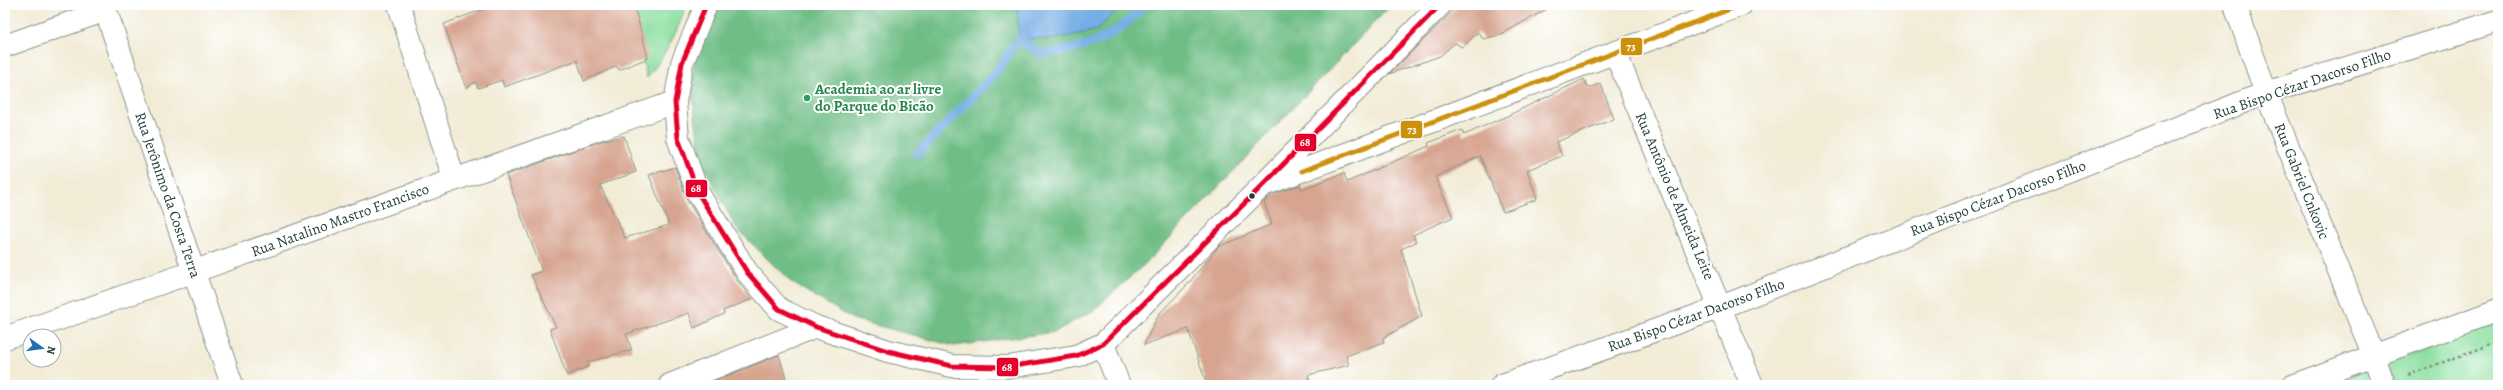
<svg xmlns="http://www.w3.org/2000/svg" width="2503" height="390" font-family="Alegreya,serif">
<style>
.green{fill:#8bdfa0;stroke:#558e6a}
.forest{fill:#70be86;stroke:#487e5d}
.water{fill:#74ade4;stroke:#4a758c}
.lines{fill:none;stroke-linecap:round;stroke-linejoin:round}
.stream{stroke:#74ade4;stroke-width:9}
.building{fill:#d7a490}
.minor-casing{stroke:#889486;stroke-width:24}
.primary-casing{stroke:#889486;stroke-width:24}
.path{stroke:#889486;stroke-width:2.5;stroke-dasharray:3 3;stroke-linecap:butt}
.minor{stroke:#fff;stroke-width:22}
.primary{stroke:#fff;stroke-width:22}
.bus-1-casing{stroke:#fff;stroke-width:8}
.bus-2-casing{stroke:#fff;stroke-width:8}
.bus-1{stroke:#e4002b;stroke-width:5}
.bus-2{stroke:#cc910a;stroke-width:5}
.leisure-dot{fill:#2e9e5b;stroke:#fff;stroke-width:1.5}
.bus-dot{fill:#1f3d34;stroke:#fff;stroke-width:1.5}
.labels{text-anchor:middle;stroke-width:4;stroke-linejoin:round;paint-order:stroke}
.street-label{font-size:15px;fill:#1f3d34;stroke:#fff}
.leisure-label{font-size:15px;font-weight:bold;fill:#27864d;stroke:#fff;text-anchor:start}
.line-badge{stroke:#fff;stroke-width:1.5}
.badge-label{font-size:11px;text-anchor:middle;font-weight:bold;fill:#fff}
</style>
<rect width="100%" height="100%" fill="#fff"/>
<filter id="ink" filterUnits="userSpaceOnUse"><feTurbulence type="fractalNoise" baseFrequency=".025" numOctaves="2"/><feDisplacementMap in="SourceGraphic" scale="8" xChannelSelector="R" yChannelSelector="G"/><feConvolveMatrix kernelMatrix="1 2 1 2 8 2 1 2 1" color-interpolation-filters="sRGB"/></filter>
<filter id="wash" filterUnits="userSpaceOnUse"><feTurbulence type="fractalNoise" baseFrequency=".012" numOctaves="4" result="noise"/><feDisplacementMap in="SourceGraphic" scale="16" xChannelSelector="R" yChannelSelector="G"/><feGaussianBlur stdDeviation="0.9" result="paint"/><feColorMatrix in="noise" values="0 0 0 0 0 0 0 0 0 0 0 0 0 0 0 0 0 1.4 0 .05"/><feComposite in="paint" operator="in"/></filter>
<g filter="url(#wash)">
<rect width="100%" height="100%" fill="#f2ecd7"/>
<g class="green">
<path d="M630,5H686C678,32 665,55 647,78Z"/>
<path d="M2498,323V385H2327Z"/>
</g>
<path class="forest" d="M714,5H1391L1148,261L1094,310L1055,332L954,346L853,319L791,282L736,228L701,161L691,85L698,39Z"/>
<path class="water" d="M1017,5H1121L1097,30L1055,39H1019Z"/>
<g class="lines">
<path class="stream" d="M917,154L993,76L1019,39L1042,54C1085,48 1115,40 1144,5"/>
</g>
<g id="blocks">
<g class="building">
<path d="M494,5H634L648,58L619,70L617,66L584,81L577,60L504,87L502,80L478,88L475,82L466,88L444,24Z"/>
<path d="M1459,5H1554L1500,35L1483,39L1478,32L1462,47L1455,43L1440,56L1389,74Z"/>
<path d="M1584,79L1588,88L1601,84L1614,119L1556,142L1562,156L1527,170L1537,199L1503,212L1480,156L1435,177L1453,217L1413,235L1416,242L1401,249L1422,316L1383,338L1384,342L1346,356L1349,365L1308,375L1312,385H1207L1188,329L1144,345L1158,315L1188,284L1218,247L1272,224L1264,202L1271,195L1300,185L1302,189L1344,173L1347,182L1429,146L1428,143L1462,130L1464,135L1507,116Z"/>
<path d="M624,136L636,172L600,185L625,238L669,225L649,175L675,167L687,200L736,279L752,299L723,311L724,314L694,328L689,313L626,334L632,350L588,362L589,366L567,376L550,329L556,327L531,275L542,271L506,175L604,140Z"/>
<path d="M779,355L788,385H704Z"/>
</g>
</g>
</g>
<g filter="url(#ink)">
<use href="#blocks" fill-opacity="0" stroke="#889486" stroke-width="1"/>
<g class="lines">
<g class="minor-casing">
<g id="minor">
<path d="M104,5L232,385"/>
<path d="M399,5L454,179"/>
<path d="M706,5L682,63L675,102L678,138L698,193L747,272L779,309L816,327L888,351L952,366L1008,367L1076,356L1103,344L1259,189L1440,5"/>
<path d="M2235,5L2266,93L2374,356L2384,385"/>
<path d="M5,46L106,10"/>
<path d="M1615,52L1752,385"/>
<path d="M1269,183L1741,5"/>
<path d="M5,338L675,102"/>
<path d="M1103,344L1119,385"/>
<path d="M670,385L816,327"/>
<path d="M1502,385L1721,307L2266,93L2498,21"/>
</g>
</g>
<g class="primary-casing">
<path id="primary" d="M2294,385L2498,310"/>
</g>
<path class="path" d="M2408,375L2498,342"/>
<use href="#minor" class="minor"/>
<use href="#primary" class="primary"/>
<g class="bus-1-casing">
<path id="bus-1" d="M706,5L682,63L675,102L678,138L698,193L747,272L779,309L816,327L888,351L952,366L1008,367L1076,356L1103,344L1259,189L1440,5"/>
</g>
<g class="bus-2-casing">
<path id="bus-2" d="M1302,171L1741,5"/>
</g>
<use href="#bus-1" class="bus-1"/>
<use href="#bus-2" class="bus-2"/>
</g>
</g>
<circle class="leisure-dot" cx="807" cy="98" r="4"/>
<circle class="bus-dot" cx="1252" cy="196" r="3.5"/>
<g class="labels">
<g class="street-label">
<text transform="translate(2302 84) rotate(-19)" y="5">Rua Bispo Cézar Dacorso Filho</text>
<text transform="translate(2302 181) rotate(68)" y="5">Rua Gabriel Cnkovic</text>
<text transform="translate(168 195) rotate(71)" y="5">Rua Jerônimo da Costa Terra</text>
<text transform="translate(1675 196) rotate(67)" y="5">Rua Antônio de Almeida Leite</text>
<text transform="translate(1998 198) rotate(-21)" y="5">Rua Bispo Cézar Dacorso Filho</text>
<text transform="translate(340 220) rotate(-20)" y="5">Rua Natalino Mastro Francisco</text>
<text transform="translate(1696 315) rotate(-20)" y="5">Rua Bispo Cézar Dacorso Filho</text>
</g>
<g class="leisure-label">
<text x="815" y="94">Academia ao ar livre<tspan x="815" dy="17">do Parque do Bicão</tspan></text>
</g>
</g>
<g class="line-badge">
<rect x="1620" y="37" width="23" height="19" rx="4" fill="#cc910a"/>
<rect x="1400" y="120" width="23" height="19" rx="4" fill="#cc910a"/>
<rect x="1294" y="133" width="23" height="19" rx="4" fill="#e4002b"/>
<rect x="685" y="179" width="23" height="19" rx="4" fill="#e4002b"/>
<rect x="996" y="357" width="23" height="20" rx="4" fill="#e4002b"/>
</g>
<g class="badge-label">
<text x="1631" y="50">73</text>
<text x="1412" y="133">73</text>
<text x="1305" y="146">68</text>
<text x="696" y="192">68</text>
<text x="1007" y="371">68</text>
</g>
<rect width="2503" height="390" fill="none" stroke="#fff" stroke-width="20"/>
<g transform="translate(42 348) rotate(104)"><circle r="19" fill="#ffffff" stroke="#a5b1ae"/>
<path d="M0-3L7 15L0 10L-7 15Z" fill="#1f6fb2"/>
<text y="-6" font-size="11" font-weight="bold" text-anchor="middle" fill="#1f3d34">N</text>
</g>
</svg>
